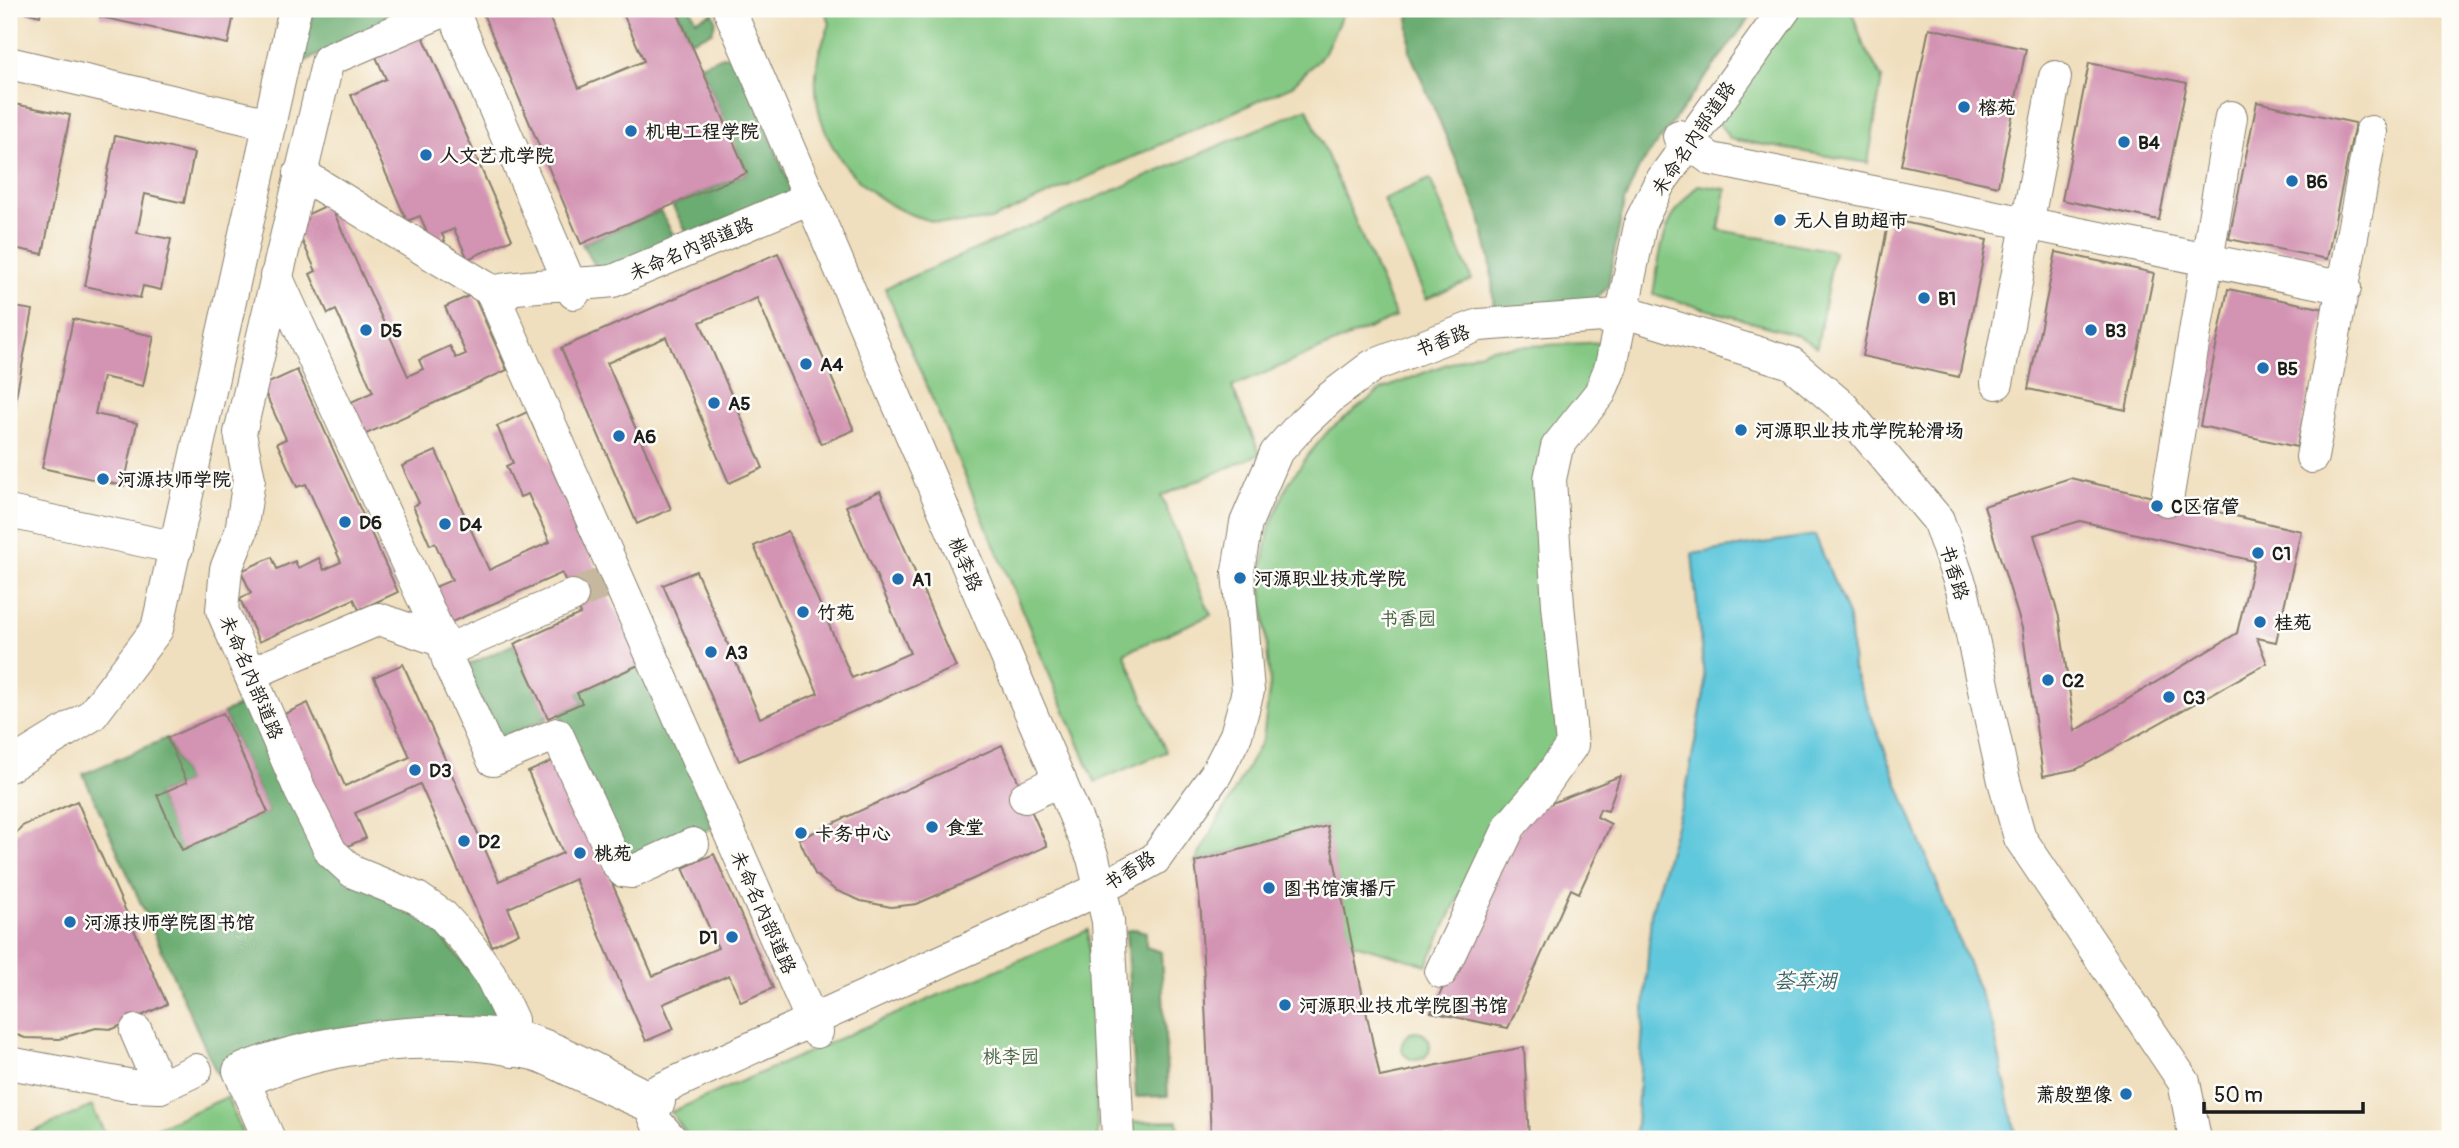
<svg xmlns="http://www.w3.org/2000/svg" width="2459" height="1148" font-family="Pangolin,'LXGW WenKai TC',sans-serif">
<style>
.green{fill:#84c883;stroke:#507250;stroke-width:2}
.forest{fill:#6bac71;stroke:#446446;stroke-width:2}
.water{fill:#60c8dc;stroke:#3e727c;stroke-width:2}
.building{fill:#d393b2;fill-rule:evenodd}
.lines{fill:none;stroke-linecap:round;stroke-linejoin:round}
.minor-tunnel{stroke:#c6b89e;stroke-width:32;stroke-dasharray:32 16;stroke-linecap:butt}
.minor-casing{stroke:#867e6d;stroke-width:34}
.minor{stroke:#fff;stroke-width:32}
.poi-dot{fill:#1f6fb2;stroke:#fdfcf7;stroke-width:2.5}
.labels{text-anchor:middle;stroke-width:5;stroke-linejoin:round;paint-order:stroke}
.poi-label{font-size:19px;font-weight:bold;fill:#1c1c1c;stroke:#fdfcf7;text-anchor:start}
.street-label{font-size:19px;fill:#1c1c1c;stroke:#fdfcf7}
.park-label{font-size:19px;fill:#466145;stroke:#fdfcf7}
.water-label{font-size:21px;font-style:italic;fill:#376169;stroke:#fdfcf7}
</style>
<rect width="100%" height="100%" fill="#fdfcf7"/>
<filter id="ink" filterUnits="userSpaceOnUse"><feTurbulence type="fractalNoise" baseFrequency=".0143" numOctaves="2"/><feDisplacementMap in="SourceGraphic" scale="14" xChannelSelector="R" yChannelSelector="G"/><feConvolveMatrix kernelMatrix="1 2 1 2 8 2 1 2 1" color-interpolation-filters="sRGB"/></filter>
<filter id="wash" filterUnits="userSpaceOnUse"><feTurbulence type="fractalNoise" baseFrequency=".00686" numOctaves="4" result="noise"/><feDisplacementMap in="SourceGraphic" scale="28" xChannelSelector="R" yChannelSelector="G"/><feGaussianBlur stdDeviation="1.57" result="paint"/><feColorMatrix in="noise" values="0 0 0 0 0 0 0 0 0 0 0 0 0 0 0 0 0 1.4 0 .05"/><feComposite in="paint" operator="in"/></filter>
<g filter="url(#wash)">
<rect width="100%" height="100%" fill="#f0dfbe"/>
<g class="green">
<path d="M824,9H1345L1324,54L1292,86L991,220C975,221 957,225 942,223C866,211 803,139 818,58C820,46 827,34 830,23Z"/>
<path d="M1795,9H1851L1863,44L1882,78L1868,163L1730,139L1717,120Z"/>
<path d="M1307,108L1396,317L1232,387L1260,454L1161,496L1211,615L1124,653L1166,752L1095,782L885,288Z"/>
<path d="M1430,179L1472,280L1426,299L1383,199Z"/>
<path d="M1698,185L1726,189L1719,230L1834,251L1817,347L1797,335L1653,294C1662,245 1660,222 1698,185Z"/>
<path d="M1604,342L1591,389L1563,424L1562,737L1522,800L1499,810L1427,965L1351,943L1326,826L1195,862L1263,739L1270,684L1261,574L1270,526L1288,484L1308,455L1329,430L1381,390L1431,370L1491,348Z"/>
<path d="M1088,930L1098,1139H690L671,1112Z"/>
<circle cx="1416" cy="1046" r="14"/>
<path d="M227,1097L245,1139H131Z"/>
<path d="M92,1106L107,1139H17Z"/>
<path d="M1178,1121L1179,1139H1131L1130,1122Z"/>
</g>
<g class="forest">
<path d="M314,9H419L301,63Z"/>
<path d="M677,9H691L696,20L713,13L716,20L712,32L690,41Z"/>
<path d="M1408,9H1756L1639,168L1624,202L1608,286L1592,305L1494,312L1491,265L1479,213L1410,53Z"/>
<path d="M723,56L737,58L790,185L789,194L688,235L672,205L747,173L700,65Z"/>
<path d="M660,211L678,243L619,271L596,267L582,244Z"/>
<path d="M514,644L548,718L499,740L466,666Z"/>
<path d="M643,663L716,826L629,865L559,713L582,703L577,693Z"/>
<path d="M249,701L321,855L432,925L485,988L503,1029L253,1057L217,1074L83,774L167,738L187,782L157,795L183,850L268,812L223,713Z"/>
<path d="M1135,929L1146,932V947L1161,952L1168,1096L1136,1097L1126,931Z"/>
</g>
<path class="water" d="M1815,535L1849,618L1853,669L1993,1027L2017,1139H1635L1651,913L1686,790L1705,688L1692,554Z"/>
<g id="blocks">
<g class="building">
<path d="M14,9H41L40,16Z"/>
<path d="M101,9H235L228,44L100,17Z"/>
<path d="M481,9H546L579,88L644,61L621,9H676L747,173L581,244Z"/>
<path d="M1929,28L2026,49L1998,186L1901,165Z"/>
<path d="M423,36L512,239L468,259L454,229L442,234L445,241L433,246L420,216L407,221L351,95L386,79L376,57Z"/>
<path d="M2089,63L2187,83L2159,220L2062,200Z"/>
<path d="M2257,102L2355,123L2327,259L2229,239Z"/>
<path d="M9,103L70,115L43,254L9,247Z"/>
<path d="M115,136L194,153L184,203L145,194L137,233L171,239L161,290L143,286L140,298L85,286Z"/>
<path d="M330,204L408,376L423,369L419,360L450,346L456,358L466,354L445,307L473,294L507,370L364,435L349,403L373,392L336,310L328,314L310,274L316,271L293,221Z"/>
<path d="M1889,219L1987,240L1959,377L1862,356Z"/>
<path d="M2056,252L2154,273L2126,410L2028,389Z"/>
<path d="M778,253L854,430L821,444L757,298L700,322L763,468L729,483L666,337L607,363L671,509L637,524L561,348Z"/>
<path d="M2228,289L2325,309L2297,447L2200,426Z"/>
<path d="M9,306L33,310L10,427H9Z"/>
<path d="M73,319L154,336L143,386L103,377L95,414L137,423L124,486L42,468Z"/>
<path d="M297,370L398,592L359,610L354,599L259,642L240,599L251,593L241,571L272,557L277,569L295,561L298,568L319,558L324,570L341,562L306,484L297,487L277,443L286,439L262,386Z"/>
<path d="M527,412L612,604L643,663L577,693L582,703L548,718L514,644L580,614L562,573L445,625L430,589L452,580L435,543L430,545L413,506L419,503L402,466L436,451L489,570L550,542L528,494L520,497L506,466L513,463L497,426Z"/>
<path d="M2070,478L2301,531L2276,642L2257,638L2267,663L2077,769L2043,776L2022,628L1984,506ZM2080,521L2254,561L2237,633L2075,731L2059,617L2034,535Z"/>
<path d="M880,491L956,667L739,761L663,585L696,571L760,718L818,693L754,546L788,531L852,678L910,653L846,506Z"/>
<path d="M403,664L499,881L563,853L528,772L557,759L653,976L718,948L683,868L714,854L773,988L741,1002L729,975L663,1004L674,1029L646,1041L575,879L508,908L519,933L492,946L420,784L355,813L366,838L339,850L280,716L308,703L345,786L410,757L374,677Z"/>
<path d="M223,713L268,812L182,850L157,795L187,782L167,738Z"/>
<path d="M1002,745L1047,846L917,904L891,907L861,901L835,890L815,874L799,839Z"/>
<path d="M1620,776L1608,811L1600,809L1597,817L1611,824L1579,893L1571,889L1508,1028L1431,1012L1529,812Z"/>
<path d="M77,801L167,1004L113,1029L96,1028L59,1039L25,1038L9,1032V841L22,826Z"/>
<path d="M1327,826L1380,1077L1524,1047L1529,1139H1211L1201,913L1195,862Z"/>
</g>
</g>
</g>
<g filter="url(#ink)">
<use href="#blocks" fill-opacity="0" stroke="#867e6d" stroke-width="2"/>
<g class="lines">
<path class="minor-tunnel" d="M572,596L603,583"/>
<g class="minor-casing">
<g id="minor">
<path d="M448,9L328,60L240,433L249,479L241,532L226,569L222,610L300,790L331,852L353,872L417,898L443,916L469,945L490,974L512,1020L513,1051"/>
<path d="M452,9L574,293"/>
<path d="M729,9L1093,858L1108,921L1118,1139"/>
<path d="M9,63L270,124"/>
<path d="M1679,136L1711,159L2345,288"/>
<path d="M300,173L503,298"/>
<path d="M810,198L613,281C571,286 534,283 492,292L817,1032"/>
<path d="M276,276L443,642L449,663L493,760L557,734L616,862L623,871L632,872L693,844"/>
<path d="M1997,383L2055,77"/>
<path d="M2312,457L2371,132"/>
<path d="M2167,500L2231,117"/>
<path d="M9,512L177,548"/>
<path d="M250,674L379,619L457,646L572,596"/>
<path d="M9,766L92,715L157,629L295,9"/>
<path d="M1025,797L1060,780"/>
<path d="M1441,972L1510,826L1540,791L1572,745L1558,605L1550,479L1557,447L1600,393L1611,366L1641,221L1659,184L1785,9"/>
<path d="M136,1031L160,1087"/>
<path d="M9,1063L133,1086L160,1087L196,1070"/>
<path d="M244,1082L269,1139"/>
<path d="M646,1096C611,1079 576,1057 540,1044C468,1017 308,1040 239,1071L244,1082C329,1042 441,1032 533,1054C546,1057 559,1065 572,1071C598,1083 624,1095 650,1106L659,1102L658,1099"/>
<path d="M671,1139L657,1123L646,1096L1100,889L1155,859L1216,774L1236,735L1248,691L1238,571L1246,523L1276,453L1303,423L1331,397L1372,366L1479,325L1631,314L1791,363L1843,407L1938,520L1962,589L2004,781L2020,838L2184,1082L2195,1139"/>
</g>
</g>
<use href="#minor" class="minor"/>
</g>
</g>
<g class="poi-dot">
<circle cx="1964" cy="107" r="7"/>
<circle cx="631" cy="131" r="7"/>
<circle cx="2124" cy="142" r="7"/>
<circle cx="426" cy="155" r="7"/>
<circle cx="2292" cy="181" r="7"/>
<circle cx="1780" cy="220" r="7"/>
<circle cx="1924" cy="298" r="7"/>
<circle cx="366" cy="330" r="7"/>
<circle cx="2091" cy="330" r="7"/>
<circle cx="806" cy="364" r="7"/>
<circle cx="2263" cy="368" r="7"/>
<circle cx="714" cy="403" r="7"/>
<circle cx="1741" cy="430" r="7"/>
<circle cx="619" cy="436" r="7"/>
<circle cx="103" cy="479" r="7"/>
<circle cx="2157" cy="506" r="7"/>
<circle cx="345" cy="522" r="7"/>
<circle cx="445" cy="524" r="7"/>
<circle cx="2258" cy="553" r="7"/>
<circle cx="1240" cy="578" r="7"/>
<circle cx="898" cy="579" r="7"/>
<circle cx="803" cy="612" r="7"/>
<circle cx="2260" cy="622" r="7"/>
<circle cx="711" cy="652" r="7"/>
<circle cx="2048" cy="680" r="7"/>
<circle cx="2169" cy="697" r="7"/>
<circle cx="415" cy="770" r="7"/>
<circle cx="932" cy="827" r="7"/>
<circle cx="801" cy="833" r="7"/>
<circle cx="464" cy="841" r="7"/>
<circle cx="580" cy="853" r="7"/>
<circle cx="1269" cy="888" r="7"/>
<circle cx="70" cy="922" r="7"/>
<circle cx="732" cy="937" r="7"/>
<circle cx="1285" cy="1005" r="7"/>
<circle cx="2126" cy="1094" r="7"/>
</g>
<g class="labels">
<g class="poi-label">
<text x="1978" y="114">榕苑</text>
<text x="645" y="138">机电工程学院</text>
<text x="2138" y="149">B4</text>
<text x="440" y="162">人文艺术学院</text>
<text x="2306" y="188">B6</text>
<text x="1794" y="227">无人自助超市</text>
<text x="1938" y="305">B1</text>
<text x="380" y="337">D5</text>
<text x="2105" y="337">B3</text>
<text x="820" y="371">A4</text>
<text x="2277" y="375">B5</text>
<text x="728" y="410">A5</text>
<text x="1755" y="437">河源职业技术学院轮滑场</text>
<text x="633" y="443">A6</text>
<text x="117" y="486">河源技师学院</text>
<text x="2171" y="513">C区宿管</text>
<text x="359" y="529">D6</text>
<text x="459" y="531">D4</text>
<text x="2272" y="560">C1</text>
<text x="1254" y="585">河源职业技术学院</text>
<text x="912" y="586">A1</text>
<text x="817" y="619">竹苑</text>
<text x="2274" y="629">桂苑</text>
<text x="725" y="659">A3</text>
<text x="2062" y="687">C2</text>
<text x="2183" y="704">C3</text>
<text x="429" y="777">D3</text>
<text x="946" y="834">食堂</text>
<text x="815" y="840">卡务中心</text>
<text x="478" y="848">D2</text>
<text x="594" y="860">桃苑</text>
<text x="1283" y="895">图书馆演播厅</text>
<text x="84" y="929">河源技师学院图书馆</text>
<text x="718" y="944" text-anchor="end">D1</text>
<text x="1299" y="1012">河源职业技术学院图书馆</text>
<text x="2112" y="1101" text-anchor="end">萧殷塑像</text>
</g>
<g class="street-label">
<text transform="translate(1693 138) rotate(-56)" y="7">未命名内部道路</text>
<text transform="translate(691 248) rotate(-23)" y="7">未命名内部道路</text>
<text transform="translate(1442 340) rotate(-21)" y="7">书香路</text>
<text transform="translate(966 564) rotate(67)" y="7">桃李路</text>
<text transform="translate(1955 572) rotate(73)" y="7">书香路</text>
<text transform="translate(252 677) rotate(67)" y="7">未命名内部道路</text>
<text transform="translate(1129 870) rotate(-32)" y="7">书香路</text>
<text transform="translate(764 912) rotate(66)" y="7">未命名内部道路</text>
</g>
<g class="park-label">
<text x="1408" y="625">书香园</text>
<text x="1011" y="1063">桃李园</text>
</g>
<g class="water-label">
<text x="1805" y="988">荟萃湖</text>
</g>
</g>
<rect width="2459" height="1148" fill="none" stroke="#fdfcf7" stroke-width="35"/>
<path d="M2204 1102v10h159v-10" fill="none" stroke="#1c1c1c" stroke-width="3.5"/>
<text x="2214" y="1102" font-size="21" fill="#1c1c1c" stroke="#fdfcf7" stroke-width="5" paint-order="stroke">50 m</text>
</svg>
